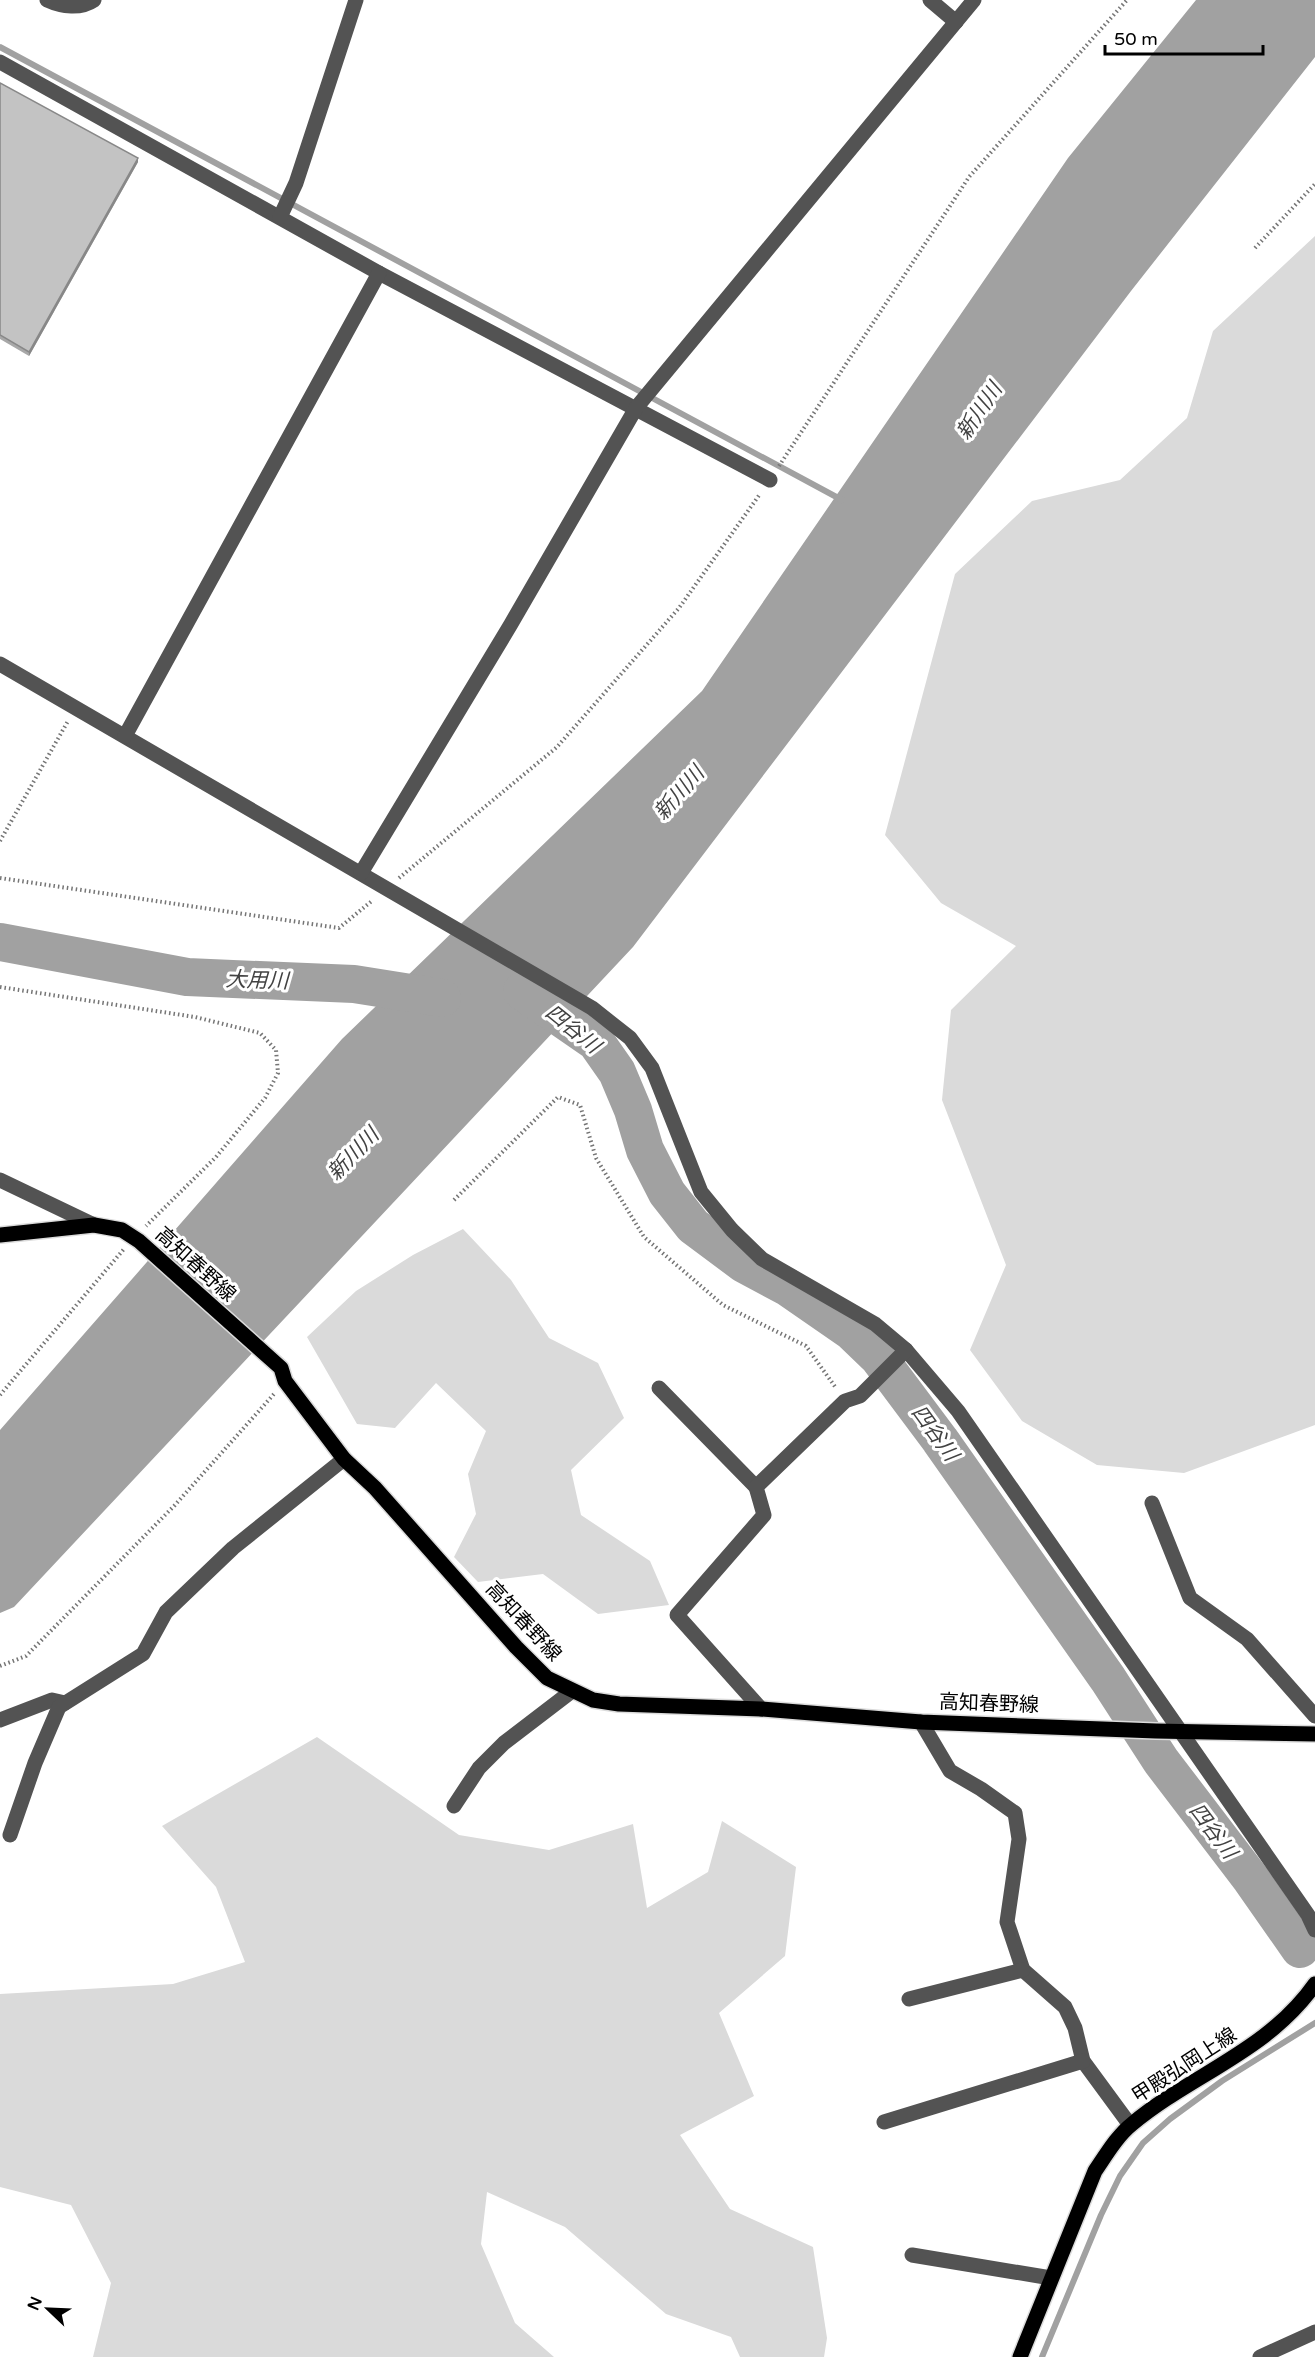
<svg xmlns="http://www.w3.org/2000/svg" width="1315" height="2357" font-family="'Varela Round','Noto Sans JP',sans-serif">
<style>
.green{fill:#dadada}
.water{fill:#a1a1a1}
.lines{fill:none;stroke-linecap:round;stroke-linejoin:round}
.stream{stroke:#a1a1a1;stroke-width:6}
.river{stroke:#a1a1a1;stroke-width:38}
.major-casing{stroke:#dbdbdb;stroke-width:18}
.path{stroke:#757575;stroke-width:4;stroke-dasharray:1.5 3;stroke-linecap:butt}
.minor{stroke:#535353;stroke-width:15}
.major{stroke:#000;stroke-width:15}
.wall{fill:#a8a8a8}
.shaded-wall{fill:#888}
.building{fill:#c3c3c3;stroke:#888;stroke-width:1.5}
.labels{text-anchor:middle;stroke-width:6;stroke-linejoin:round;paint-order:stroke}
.street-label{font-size:20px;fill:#000;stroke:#fff}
.water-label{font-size:21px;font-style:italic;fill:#424242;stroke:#fff}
</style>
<rect width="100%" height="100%" fill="#fff"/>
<g class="green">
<path d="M1315,236V1425L1184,1473L1097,1465L1022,1421L970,1350L1006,1265L942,1100L951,1010L1016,946L941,903L885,835L955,574L1032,501L1120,480L1187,418L1213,331Z"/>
<path d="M463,1229L511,1280L549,1338L598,1363L624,1418L571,1470L581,1515L650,1561L669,1605L598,1614L543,1574L478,1582L454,1557L476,1514L468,1474L486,1431L436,1383L395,1428L357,1424L307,1337L356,1291L413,1255Z"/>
<path d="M317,1737L459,1835L549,1850L633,1824L647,1908L708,1872L722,1821L796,1867L785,1956L719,2013L754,2096L680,2135L730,2209L813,2247L827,2338L824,2357H740L731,2337L666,2314L565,2227L487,2192L481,2244L515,2323L554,2357H93L111,2283L71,2205L0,2187V1994L173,1984L245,1962L216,1887L162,1826Z"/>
</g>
<path class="water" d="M1196,0H1315V57L1131,291L633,947L14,1607L0,1613V1430L342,1039L702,691L1068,158Z"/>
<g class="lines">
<g class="stream">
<path d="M0,47L842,500"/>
<path d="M1042,2357L1101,2215L1120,2176L1143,2143L1170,2119L1222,2081L1315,2023"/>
</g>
<g class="river">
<path d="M0,942L187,977L354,984L442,998"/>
<path d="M522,991L596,1042L617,1072L633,1110L645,1150L667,1193L693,1226L744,1264L787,1287L852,1332L878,1357L940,1440L1108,1679L1161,1761L1251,1879L1300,1949"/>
</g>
<g class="major-casing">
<g id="major">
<path d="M0,1235L94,1225L122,1230L139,1241L281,1368L285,1381L344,1459L375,1488L516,1647L547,1678L593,1700L619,1704L761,1709L921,1722L1156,1731L1315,1734"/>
<path d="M1020,2357L1095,2171C1106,2155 1117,2136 1132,2124C1192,2074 1268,2051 1315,1984"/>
</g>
</g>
<g class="path">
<path d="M1255,248L1315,184"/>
<path d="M779,466L969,177L1127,0"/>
<path d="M0,841L68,721"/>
<path d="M0,878L339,928L373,900"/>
<path d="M399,878L557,747L679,608L760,494"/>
<path d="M0,987L195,1017L260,1033L276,1050L278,1073L265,1098L216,1157L146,1226"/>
<path d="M454,1200L558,1097L580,1105L596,1158L644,1237L723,1305L806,1346L836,1388"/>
<path d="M0,1395L124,1249"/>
<path d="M0,1666L26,1656L175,1505L274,1394"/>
</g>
<g class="minor">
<path d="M47,0C62,7 81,9 94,0"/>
<path d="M930,0L956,22"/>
<path d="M0,62L379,273L770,480"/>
<path d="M280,217L296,183L356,0"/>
<path d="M0,664L592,1008L630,1038L652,1068L701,1192L732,1230L762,1259L875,1324L906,1350L958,1411L1308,1915L1315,1930"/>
<path d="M125,736L379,273"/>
<path d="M361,873L511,624L636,408L974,0"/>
<path d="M0,1180L94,1225"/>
<path d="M659,1388L756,1487"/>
<path d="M1152,1503L1190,1598L1247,1639L1315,1716"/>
<path d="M761,1709L677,1615L764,1515L756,1487L845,1401L860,1396L906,1350"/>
<path d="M0,1720L52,1700L65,1703"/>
<path d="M921,1722L950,1771L981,1789L1015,1813L1019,1839L1007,1922L1023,1970L1065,2007L1075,2028L1083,2061L1130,2125"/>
<path d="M454,1806L479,1768L504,1743L572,1691"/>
<path d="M10,1835L35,1763L59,1707L143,1654L166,1612L233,1548L344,1459"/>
<path d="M909,1999L1023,1970"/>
<path d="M884,2122L1083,2061"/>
<path d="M912,2255L1051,2278"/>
<path d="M1260,2357L1315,2332"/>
</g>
<use href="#major" class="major"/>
</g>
<path class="wall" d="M0,83L138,162L29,356L0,339Z"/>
<path class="shaded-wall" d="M138,158V162L29,356V352Z"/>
<path class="building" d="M0,83L138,158L29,352L0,335Z"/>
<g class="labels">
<g class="street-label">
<text transform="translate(196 1264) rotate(42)" y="7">高知春野線</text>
<text transform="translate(524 1621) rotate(47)" y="7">高知春野線</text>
<text transform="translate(989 1703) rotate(2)" y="7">高知春野線</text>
<text transform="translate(1184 2065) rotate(-33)" y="7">甲殿弘岡上線</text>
</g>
<g class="water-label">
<text transform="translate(979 411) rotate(-56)" y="7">新川川</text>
<text transform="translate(679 793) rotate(-49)" y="7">新川川</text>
<text transform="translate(257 980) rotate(2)" y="7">大用川</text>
<text transform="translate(573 1029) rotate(39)" y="7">四谷川</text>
<text transform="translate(353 1154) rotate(-46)" y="7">新川川</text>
<text transform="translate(935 1433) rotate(54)" y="7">四谷川</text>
<text transform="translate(1213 1831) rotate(53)" y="7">四谷川</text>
</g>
</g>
<g transform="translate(48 2309) rotate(293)" stroke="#ffffff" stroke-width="4.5" paint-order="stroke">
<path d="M0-4.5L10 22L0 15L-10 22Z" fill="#000000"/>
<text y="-9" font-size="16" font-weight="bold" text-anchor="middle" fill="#000000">N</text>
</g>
<path d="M1105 45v9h158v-9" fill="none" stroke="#000000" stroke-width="3"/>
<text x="1114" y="45" font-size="18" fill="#000000" stroke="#ffffff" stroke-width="4.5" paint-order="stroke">50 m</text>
</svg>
